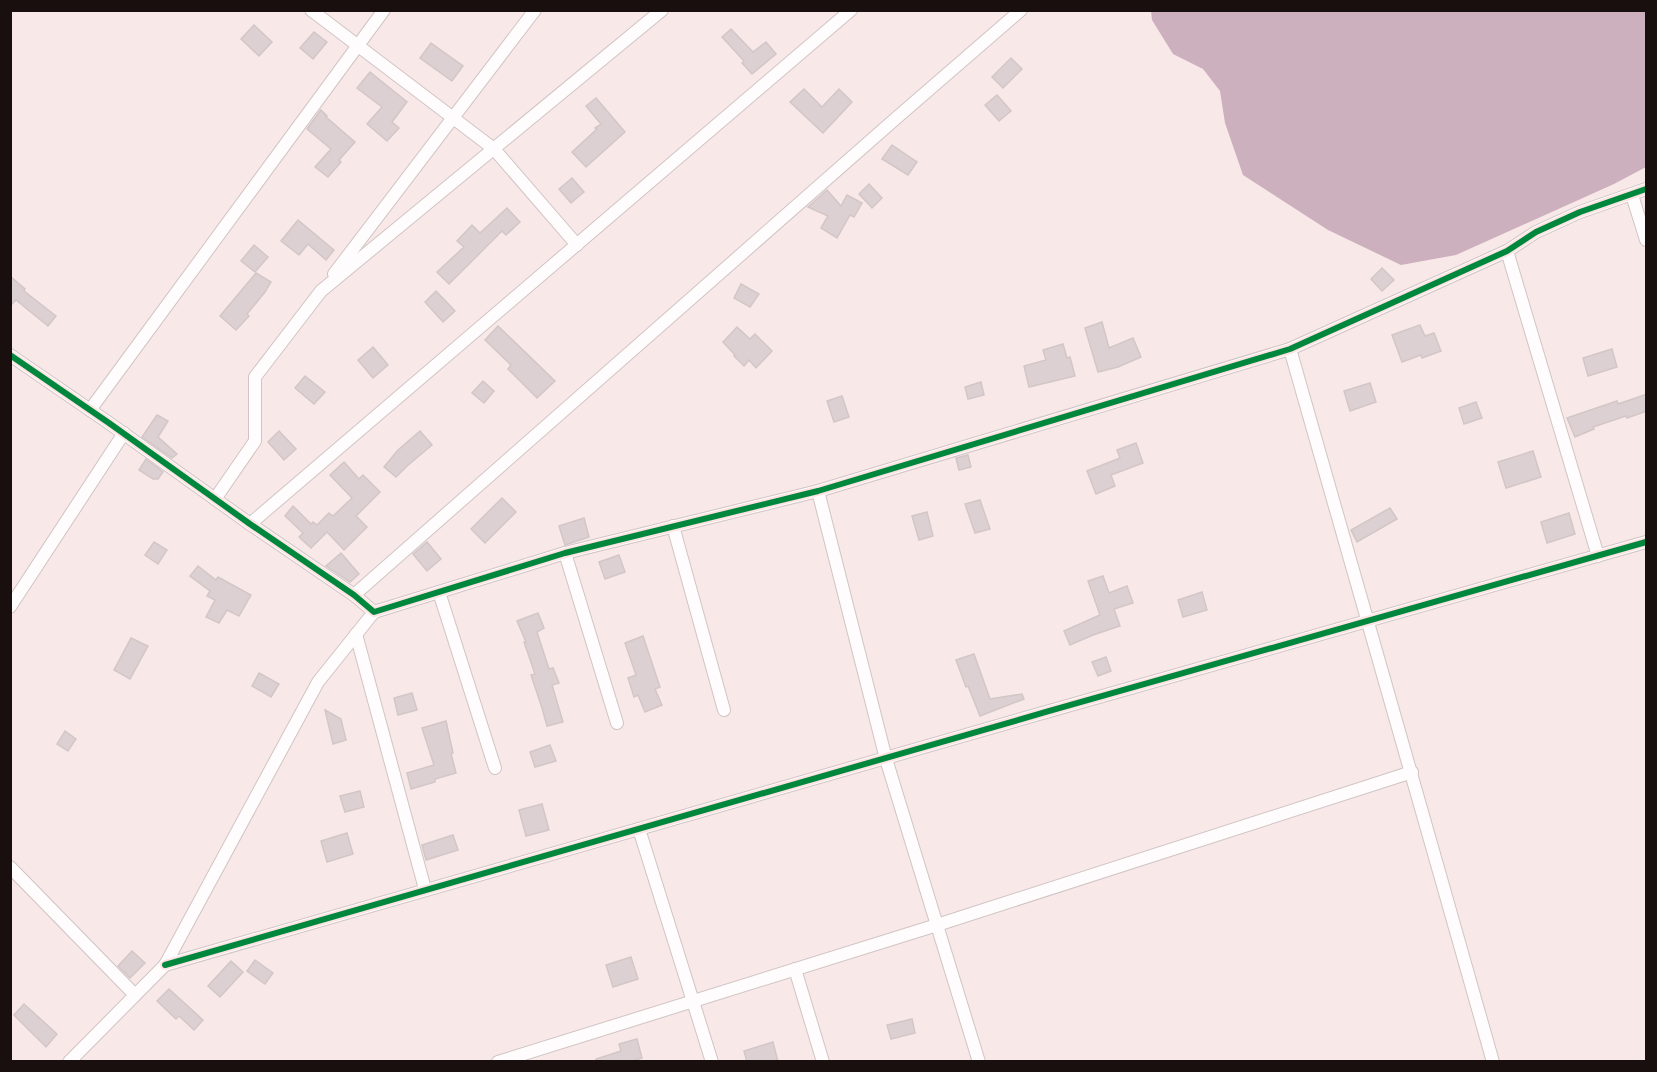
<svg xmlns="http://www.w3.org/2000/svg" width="1657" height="1072" font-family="Karla,sans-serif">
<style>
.water{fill:#cdb0be}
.building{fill:#ddd0d2;stroke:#d3c6c7;stroke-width:1.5}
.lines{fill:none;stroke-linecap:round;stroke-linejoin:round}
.minor-casing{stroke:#d1c4c4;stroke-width:14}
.minor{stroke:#fefcfc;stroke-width:12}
.cycleway-casing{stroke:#fee3e2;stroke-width:10}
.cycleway{stroke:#00873e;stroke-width:6}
</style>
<rect width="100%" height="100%" fill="#f8e9e8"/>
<path class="water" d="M1151,11H1646V167L1614,184L1456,255L1401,265L1328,230L1243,175L1225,123L1220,91L1203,69L1173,54L1152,20Z"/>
<g class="building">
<path d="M254,25L272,42L259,56L241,39Z"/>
<path d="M731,29L753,52L766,42L776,54L752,74L742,63L744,61L722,37Z"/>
<path d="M314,32L327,42L313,59L300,48Z"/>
<path d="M431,43L463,66L452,81L420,58Z"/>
<path d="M1011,58L1022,69L1003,88L992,77Z"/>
<path d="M370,72L407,102L392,122L399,128L387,141L367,124L382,107L357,88Z"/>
<path d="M804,89L822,107L839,89L852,102L823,133L790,102Z"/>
<path d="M997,95L1011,111L999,121L985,105Z"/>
<path d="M596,98L625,132L586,167L572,152L597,129L595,128L601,124L586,106Z"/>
<path d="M321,110L327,116L326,117L355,142L339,160L341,162L328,177L315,167L331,149L307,129Z"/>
<path d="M892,145L917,162L908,175L882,159Z"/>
<path d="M572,178L584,192L571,203L559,189Z"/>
<path d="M869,184L882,198L872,208L859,194Z"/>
<path d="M827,190L841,206L847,195L862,203L854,217L850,215L837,238L821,228L828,216L808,207Z"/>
<path d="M507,208L520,222L506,235L502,231L449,284L437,272L464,247L457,241L472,225L480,233Z"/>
<path d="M298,220L334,250L326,260L308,244L299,255L281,241Z"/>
<path d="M254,245L268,257L255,272L241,261Z"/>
<path d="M1382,268L1394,280L1382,291L1371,279Z"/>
<path d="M256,273L271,282L265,292L247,314L249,316L236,330L220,316Z"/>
<path d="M10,276L25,289L24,291L56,316L48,326L16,300L10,306Z"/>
<path d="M741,284L759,294L750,307L734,298Z"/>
<path d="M436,291L455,311L443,322L425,302Z"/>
<path d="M1102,322L1109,348L1133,338L1141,357L1118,367L1098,372L1085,328Z"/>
<path d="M1420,325L1425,336L1434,333L1441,351L1422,358L1421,355L1402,362L1392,335Z"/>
<path d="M498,326L555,381L537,398L508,369L511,365L485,340Z"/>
<path d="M737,327L750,339L755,334L772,351L756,368L749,360L744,366L734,356L735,355L723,342Z"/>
<path d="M1063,344L1067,358L1070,357L1075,376L1029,387L1024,366L1046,360L1043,350Z"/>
<path d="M373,347L388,365L373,378L358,360Z"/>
<path d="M1612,349L1617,367L1588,376L1583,358Z"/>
<path d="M305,376L325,392L314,404L295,388Z"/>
<path d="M483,381L494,391L484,403L472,393Z"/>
<path d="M981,382L984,395L968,399L965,387Z"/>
<path d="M1370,383L1376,402L1350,411L1344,391Z"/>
<path d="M1647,394V411L1627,418L1626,416L1593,427L1594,429L1575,437L1567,418L1617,401L1618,404Z"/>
<path d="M842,396L849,417L834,422L827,401Z"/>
<path d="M1476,402L1482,418L1464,424L1459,408Z"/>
<path d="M157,415L168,421L158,437L177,454L172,458L142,437Z"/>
<path d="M279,431L296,449L284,460L268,442Z"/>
<path d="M420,431L432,445L407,466L396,477L384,467L398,450Z"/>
<path d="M1136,443L1143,463L1111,475L1115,486L1096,494L1087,471L1120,458L1117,450Z"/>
<path d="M1533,451L1541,477L1506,488L1498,462Z"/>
<path d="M968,455L971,467L959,470L956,458Z"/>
<path d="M146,459L163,472L158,479H153L139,470Z"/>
<path d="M344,462L359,479L363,475L380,492L356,516L367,527L344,550L327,532L311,548L299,537L303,533L285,516L293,506L311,524L313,522L317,525L329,513L333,516L352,498L330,475Z"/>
<path d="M502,498L516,512L485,543L471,529Z"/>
<path d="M980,500L990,529L975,533L965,504Z"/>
<path d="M1390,508L1397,519L1357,542L1351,530Z"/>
<path d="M927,512L933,536L919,540L912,516Z"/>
<path d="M1569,513L1575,534L1547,543L1541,522Z"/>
<path d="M584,518L589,537L565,545L559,526Z"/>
<path d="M154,542L167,550L158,564L145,555Z"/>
<path d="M427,542L441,559L427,571L413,554Z"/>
<path d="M341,553L359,574L350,582L326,566Z"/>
<path d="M619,555L625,572L605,579L599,562Z"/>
<path d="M198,566L216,580L218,577L251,595L239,616L227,610L219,623L206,617L215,600L207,596L210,591L190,576Z"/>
<path d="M1103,576L1109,593L1127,586L1133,603L1114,609L1120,626L1093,635L1070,645L1064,631L1100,615L1088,581Z"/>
<path d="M1202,592L1207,610L1183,617L1178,600Z"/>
<path d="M538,613L544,628L537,632L549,669L553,668L559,683L552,685L563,722L547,726L542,708L531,675L535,674L524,642H526L517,621Z"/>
<path d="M643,636L660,687L655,689L662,705L645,712L638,695L634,697L628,678L636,675L625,643Z"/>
<path d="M131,638L148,646L130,679L114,670Z"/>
<path d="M974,654L990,699L1022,694L1024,699L980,716L968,686L966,687L956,660Z"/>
<path d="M1106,657L1111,671L1098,676L1092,662Z"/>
<path d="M259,673L279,684L271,697L252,686Z"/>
<path d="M412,693L417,710L398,715L394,698Z"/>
<path d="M325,710L341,719L346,740L333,744Z"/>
<path d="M446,721L453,753H451L456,773L435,779V782L411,789L407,773L434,765L422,728Z"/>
<path d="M65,731L76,739L68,751L57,744Z"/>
<path d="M550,745L556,761L535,767L530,752Z"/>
<path d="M360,791L364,807L345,812L340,796Z"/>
<path d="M542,804L549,830L526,836L519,810Z"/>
<path d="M347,833L353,854L327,862L321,841Z"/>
<path d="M453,835L458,850L426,860L422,845Z"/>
<path d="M132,951L145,963L130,978L118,966Z"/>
<path d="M631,957L638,979L613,987L606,965Z"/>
<path d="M255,960L273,973L265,984L247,971Z"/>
<path d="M231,961L243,972L220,997L208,986Z"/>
<path d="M169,989L203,1020L194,1030L179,1016L176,1019L157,1001Z"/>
<path d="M24,1004L57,1034L46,1047L14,1015Z"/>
<path d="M912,1019L915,1033L891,1039L887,1025Z"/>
<path d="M637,1039L642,1058L629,1062H596V1059L621,1051L619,1044Z"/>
<path d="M773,1042L778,1062H747L744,1051Z"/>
</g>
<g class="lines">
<g class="minor-casing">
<g id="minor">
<path d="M311,10L494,149L577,245"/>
<path d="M1632,195L1646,240"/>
<path d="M1507,251L1598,556"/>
<path d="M334,274L535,10"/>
<path d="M1290,349C1357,586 1426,824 1493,1062"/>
<path d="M10,355L109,423L250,524L354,595L374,612L565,553L818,491L1290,349L1507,251L1536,232L1580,212L1646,189"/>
<path d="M90,410L384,10"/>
<path d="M818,491L886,759L979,1062"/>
<path d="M215,499L255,441V377L321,291L662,10"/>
<path d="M250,524L851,10"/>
<path d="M673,526L724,710"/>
<path d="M565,553L617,723"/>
<path d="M439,592L495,768"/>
<path d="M354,595L894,120L1021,10"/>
<path d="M10,607L124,433"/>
<path d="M356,634L425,889"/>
<path d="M639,829L712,1062"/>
<path d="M10,867L135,995"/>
<path d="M165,965C658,821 1152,682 1646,542"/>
<path d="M795,969L823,1062"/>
<path d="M69,1062L165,965L318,682L374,612"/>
<path d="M498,1062L937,925L1412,772"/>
</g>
</g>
<use href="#minor" class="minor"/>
<g class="cycleway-casing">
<g id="cycleway">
<path d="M10,355L109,423L250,524L354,595L374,612L565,553L818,491L1290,349L1507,251L1536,232L1580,212L1646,189"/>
<path d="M165,965C658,821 1152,682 1646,542"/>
</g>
</g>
<use href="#cycleway" class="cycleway"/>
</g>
<rect width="1657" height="1072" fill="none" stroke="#1a0f0f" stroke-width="24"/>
</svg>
